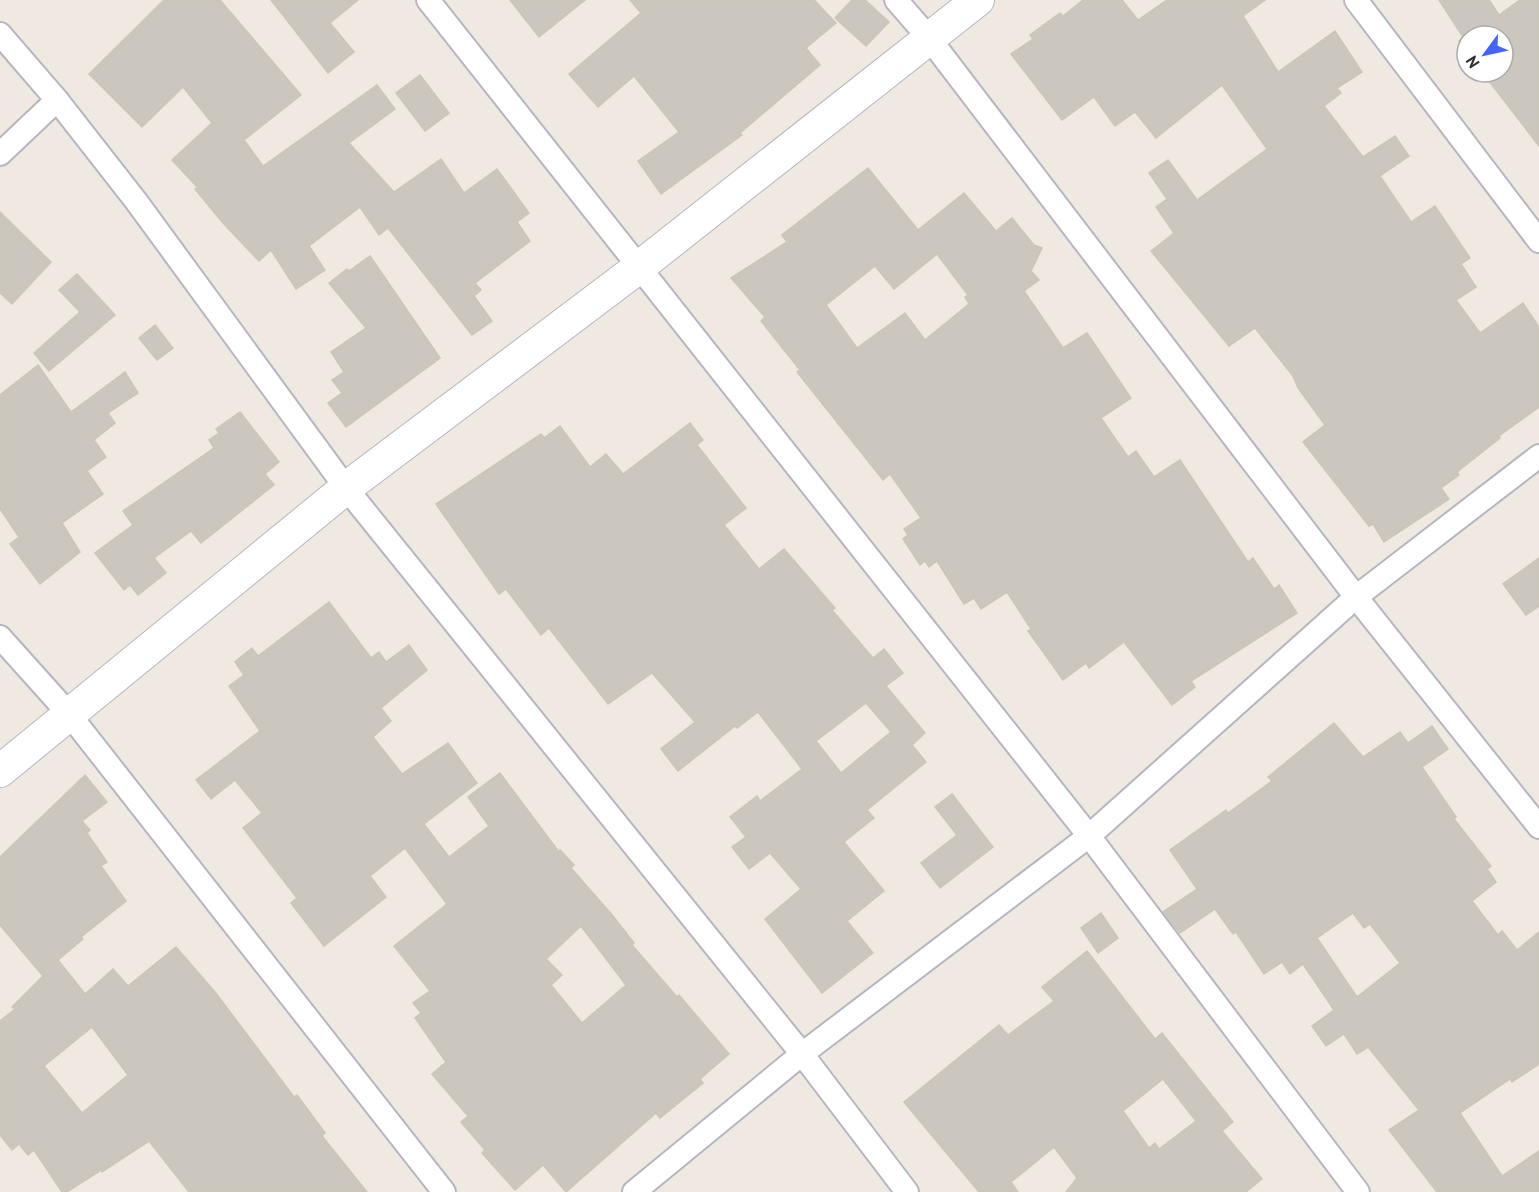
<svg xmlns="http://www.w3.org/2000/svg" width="1539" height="1192" font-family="'PT Sans',sans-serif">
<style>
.building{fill:#cbc7bf;stroke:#cbc5ba;stroke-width:1.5;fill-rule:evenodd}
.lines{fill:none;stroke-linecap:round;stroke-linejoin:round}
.minor-casing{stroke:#b4b7c1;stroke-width:26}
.secondary-casing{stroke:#b4b7c1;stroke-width:34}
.minor{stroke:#fff;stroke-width:22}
.secondary{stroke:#fff;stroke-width:32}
</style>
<rect width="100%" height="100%" fill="#efe9e1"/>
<g class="building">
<path d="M164,0H220L301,95L244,140L263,166L377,85L395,109L349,143L394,192L441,159L464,193L497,169L529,213L517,222L530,241L475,283L481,290L474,296L492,321L472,335L388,228L379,235L360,207L309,246L325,270L296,289L271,250L259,261L223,223L195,189L198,188L172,160L212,123L183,87L142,127L89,74Z"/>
<path d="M271,0H358L330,23L354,52L328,73Z"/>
<path d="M510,0H585L539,37Z"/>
<path d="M630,0H814L836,23L806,48L820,65L740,133L742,135L661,194L638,161L679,132L634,76L598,107L569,74L641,13Z"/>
<path d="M852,0H865L889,22L866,46L835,18Z"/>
<path d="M1083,0H1122L1138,20L1167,0H1265L1243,16L1278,72L1335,31L1362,72L1337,88L1341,93L1324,106L1363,157L1395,136L1409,156L1380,176L1411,222L1435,206L1470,258L1461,264L1476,287L1456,300L1480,333L1523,303L1539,327V407L1499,436L1500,438L1457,472L1459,475L1441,488L1449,499L1384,542L1373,524L1369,526L1303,442L1325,425L1298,388L1293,376L1255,328L1229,346L1151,251L1174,233L1156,207L1167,199L1149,173L1168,160L1197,200L1267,149L1222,85L1156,138L1135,112L1115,126L1094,97L1062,120L1011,54L1033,39L1030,35L1060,13L1063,16Z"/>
<path d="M1439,0H1489L1499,15L1520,0H1539V146L1482,72H1503V36H1467V52L1459,41L1463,37Z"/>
<path d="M420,75L449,113L425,131L396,93Z"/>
<path d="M868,168L918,230L964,193L996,231L1012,218L1034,245L1042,248L1031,271L1039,280L1024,291L1063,348L1087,333L1131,398L1101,418L1128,457L1136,451L1154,477L1180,460L1248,562L1253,558L1274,589L1279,585L1297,613L1191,681L1195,687L1172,705L1124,642L1089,668L1086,663L1063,680L1028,631L1031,629L1007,592L981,609L974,598L964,604L937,561L929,567L925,561L920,565L903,539L908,535L904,529L921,518L890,474L883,480L797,372L800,370L761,321L765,317L731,278L787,242L782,235ZM937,254L968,295L965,297L969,304L925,340L905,313L857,348L826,305L875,266L894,289Z"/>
<path d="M0,212L51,262L12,304L0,293Z"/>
<path d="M370,256L440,358L346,427L328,403L342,393L332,380L344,372L331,352L366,328L329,283L347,269L349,271Z"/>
<path d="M77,274L115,315L49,371L34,353L80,312L59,290Z"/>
<path d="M155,325L173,348L157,360L139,338Z"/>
<path d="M38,365L71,412L125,372L138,393L108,413L115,423L94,440L106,457L87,471L103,494L62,523L80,552L40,584L10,544L19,537L0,509V395Z"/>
<path d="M240,412L279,462L265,474L274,485L201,543L191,531L154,558L166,573L138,595L130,585L124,590L95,553L133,525L123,511L214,448L209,440L219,433L216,429Z"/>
<path d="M690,423L703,440L697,445L746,508L724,525L759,569L784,549L835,608L832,610L873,658L884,649L903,673L886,686L925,733L912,745L926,762L867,810L874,818L844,842L884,891L847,921L873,953L822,993L765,919L801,889L770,853L749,869L732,847L746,837L730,817L757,796L760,801L802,769L758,712L737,728L735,726L678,771L661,749L695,722L652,673L608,704L549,628L541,635L506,589L499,594L436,504L541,434L544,438L560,426L590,467L606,454L623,474ZM866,703L891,732L841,773L816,741Z"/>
<path d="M1539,558V606L1526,615L1503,584Z"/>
<path d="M329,602L371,658L379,652L386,662L409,645L427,670L381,708L391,721L373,737L402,774L448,743L477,783L424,824L449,857L489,826L468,797L500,773L559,852L560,850L574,865L571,868L613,916L634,943L632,945L677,997L679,995L729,1054L700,1079L703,1083L660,1118L656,1113L566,1192L543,1165L515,1190L482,1153L485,1150L461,1122L468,1116L432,1074L446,1062L415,1018L421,1013L413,1003L430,991L394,946L447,904L405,848L370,876L386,897L324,946L291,903L297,898L243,828L262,813L235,780L211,799L196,780L260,731L229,686L244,675L235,662L252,648L258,656ZM581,926L626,985L582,1023L551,985L562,975L546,959Z"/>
<path d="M1334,723L1363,757L1400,732L1408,743L1432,726L1448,749L1422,767L1456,817L1454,819L1491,866L1487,869L1496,882L1472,901L1498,935L1502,931L1517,950L1539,932V1064L1512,1082L1510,1079L1460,1113L1502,1176L1539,1151V1192H1437L1389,1130L1419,1110L1368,1047L1357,1054L1344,1034L1326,1046L1312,1026L1334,1010L1303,964L1290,974L1282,962L1264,974L1236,932L1233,934L1215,909L1180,933L1163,912L1197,889L1170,850L1226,810L1228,813L1272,781L1268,777ZM1353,913L1364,928L1370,924L1400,963L1357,997L1317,938Z"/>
<path d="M85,775L107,802L82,821L90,830L87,833L107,862L101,866L126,901L81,937L83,939L58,960L85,994L113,969L128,986L176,947L215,992L294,1097L297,1095L325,1133L322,1136L367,1192H189L149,1141L102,1172L101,1170L67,1192H62L34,1150L28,1155L19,1144L12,1150L0,1135V1021L15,1009L12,1007L43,976L0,925V857ZM92,1027L128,1075L82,1113L44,1066Z"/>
<path d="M952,794L993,847L940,888L921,863L957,835L935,807Z"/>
<path d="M1101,913L1118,938L1098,953L1081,928Z"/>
<path d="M1087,951L1155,1039L1162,1033L1233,1122L1222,1131L1262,1179L1246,1192H1066L1077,1178L1054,1147L1011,1182L1018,1192H979L904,1102L999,1025L1008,1035L1054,1001L1042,987ZM1163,1079L1196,1121L1159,1149L1155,1143L1149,1148L1123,1111Z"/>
</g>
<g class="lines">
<g class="minor-casing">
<g id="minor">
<path d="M428,0L1089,836L1358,1192"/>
<path d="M896,0L929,38L1356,597L1539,827"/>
<path d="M1356,0L1539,241"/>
<path d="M0,34L57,100L136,201L346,488L802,1054L907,1192"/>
<path d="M0,154L57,100"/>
<path d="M0,637L69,714L444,1192"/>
<path d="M634,1192L802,1054L1089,836L1356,597L1539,456"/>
</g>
</g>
<g class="secondary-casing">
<path id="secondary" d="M0,771L346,488L638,268L978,0"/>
</g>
<use href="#minor" class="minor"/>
<use href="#secondary" class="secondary"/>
</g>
<g transform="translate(1485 54) rotate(237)"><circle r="28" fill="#ffffff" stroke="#ababab" stroke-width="1.5"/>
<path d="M0-4.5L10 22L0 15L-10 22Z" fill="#4264fb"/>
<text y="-9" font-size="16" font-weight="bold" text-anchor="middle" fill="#2e2e2e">N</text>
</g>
</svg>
